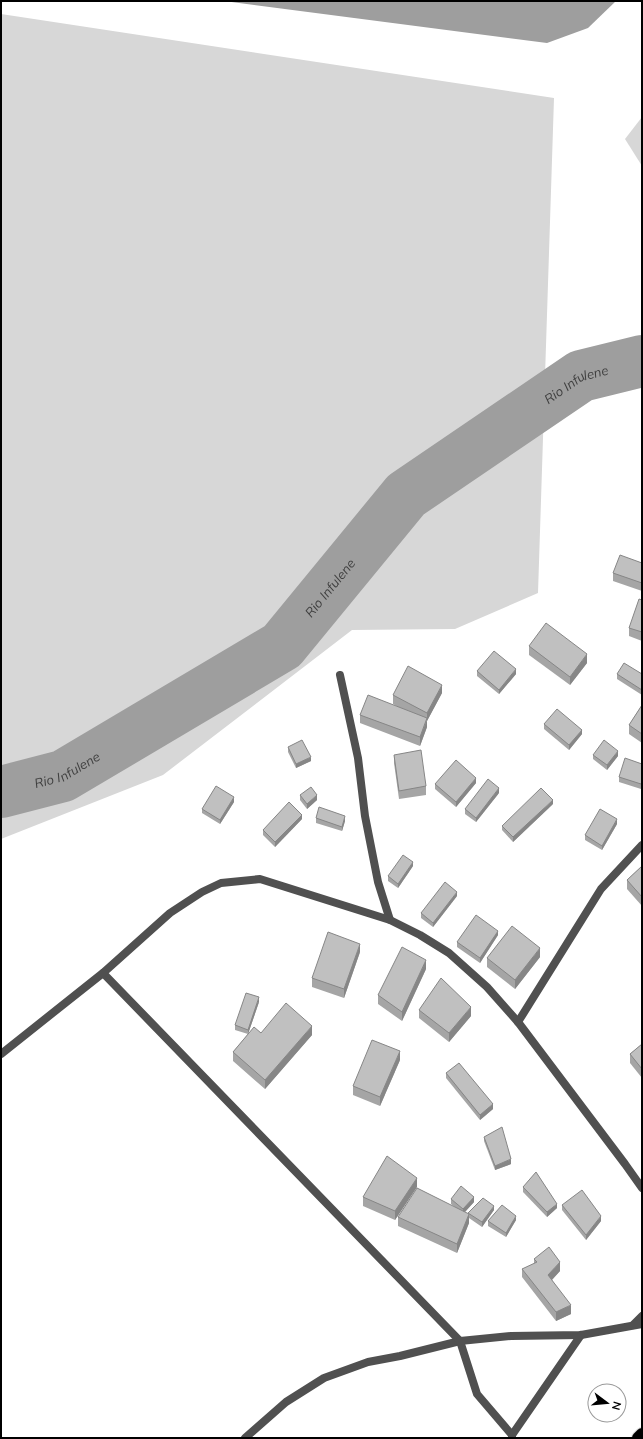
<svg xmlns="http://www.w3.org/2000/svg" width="643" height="1439" font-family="Mulish,sans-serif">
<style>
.green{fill:#d7d7d7}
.water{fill:#9e9e9e}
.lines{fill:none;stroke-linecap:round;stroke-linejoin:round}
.river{stroke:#9e9e9e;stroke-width:52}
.highway-casing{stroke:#dbdbdb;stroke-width:14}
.lane{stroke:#505050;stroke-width:8}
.street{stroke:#505050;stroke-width:8}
.highway{stroke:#000;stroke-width:12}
.wall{fill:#a5a5a5}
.shaded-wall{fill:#868686}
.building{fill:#c0c0c0;stroke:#868686}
.labels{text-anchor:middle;stroke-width:4;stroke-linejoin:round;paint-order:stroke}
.water-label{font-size:13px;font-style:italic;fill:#3f3f3f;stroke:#fff}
</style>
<rect width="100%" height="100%" fill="#fff"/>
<g class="green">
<path d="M1,14L554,98L538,593L455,629L352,630L163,775L1,839Z"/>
<path d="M642,117V166L625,139Z"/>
</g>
<path class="water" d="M224,1H616L588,28L547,43Z"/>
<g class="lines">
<path class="river" id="s1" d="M1,792L63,776L282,646L406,495L581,376L642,361"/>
<g class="highway-casing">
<path id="highway" d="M638,1438L642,1434"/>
</g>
<path class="lane" d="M245,1438L286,1402L324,1378L368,1362L400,1356L460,1341"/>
<g class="street">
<path d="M340,675L358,758L365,816L378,882L390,920"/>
<path d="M103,973L460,1341L477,1394L512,1435"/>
<path d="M518,1022L601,889L642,845"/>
<path d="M1,1054L103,973L170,913L202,892L221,883L260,879L390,920L420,935L449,953L487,987L518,1022L625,1164L642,1188"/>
<path d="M633,1325L642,1316"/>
<path d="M460,1341L511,1336L581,1335L642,1324"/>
<path d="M512,1438V1435L581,1335"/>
</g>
<use href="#highway" class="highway"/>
</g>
<g class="wall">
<path d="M642,563V591L613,581V573Z"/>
<path d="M642,600V641L629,636V628Z"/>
<path d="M529,646L587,663L570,685L529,655Z"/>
<path d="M477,671L516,674L499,694L477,676Z"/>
<path d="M617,674H642V695L617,679Z"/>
<path d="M442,693L427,721V727L420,746L360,723V715L400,708L393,704V695Z"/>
<path d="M642,705V743L629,734V725Z"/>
<path d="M544,724L582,734L569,750L544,729Z"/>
<path d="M288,747L311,761L296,768L288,752Z"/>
<path d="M394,755L426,786V795L399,799L394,763Z"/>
<path d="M593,755L618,756L607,770L593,759Z"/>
<path d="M642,764V787L641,789L619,782V777Z"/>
<path d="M476,783L456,807L435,789V784Z"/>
<path d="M499,793L476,822L465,814V809Z"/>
<path d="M300,795L317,800L307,809L300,800Z"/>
<path d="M234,802L220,824L202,813V809Z"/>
<path d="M553,804L513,842L502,830V826Z"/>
<path d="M316,818L345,821L342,831L316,823Z"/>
<path d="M302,819L275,847L263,835V830Z"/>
<path d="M617,824L602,850L585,840V835Z"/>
<path d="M413,866L398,888L388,881V876Z"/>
<path d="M642,866V906L627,889V880Z"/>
<path d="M457,896L433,927L421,918V913Z"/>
<path d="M498,935L480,963L457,947V942Z"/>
<path d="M360,952L344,998L312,987V978Z"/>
<path d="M540,957L515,989L487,967V958Z"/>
<path d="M426,969L402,1021L378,1004V995Z"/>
<path d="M259,1002L248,1034L261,1033L312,1035L265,1089L233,1061V1052L248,1034L235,1030V1025Z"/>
<path d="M419,1010L471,1016L449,1042L419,1018Z"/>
<path d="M642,1044V1078L630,1063V1054Z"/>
<path d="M400,1060L380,1106L353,1095V1086Z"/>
<path d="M446,1073L493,1109L480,1120L446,1078Z"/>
<path d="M484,1137L511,1164L495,1170L484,1141Z"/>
<path d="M417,1187L395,1220L363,1206V1197Z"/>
<path d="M523,1187L557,1208L547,1217L523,1192Z"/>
<path d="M451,1199L474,1202L465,1212L468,1214V1213L494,1210L482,1227L469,1218V1223L457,1253L398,1226V1217L456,1208L451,1204Z"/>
<path d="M562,1205L601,1221L586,1240L562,1210Z"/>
<path d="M516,1220L506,1237L488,1226V1221Z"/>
<path d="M534,1259L560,1271L552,1280L571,1314L556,1321L522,1277V1269L534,1264Z"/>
</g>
<g class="shaded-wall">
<path d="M587,654V663L570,685V677Z"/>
<path d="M516,669V674L499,694V690Z"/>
<path d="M442,685V693L427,721V727L420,746V737L427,720V713Z"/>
<path d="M582,730V734L569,750V745Z"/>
<path d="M618,751V756L607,770V765Z"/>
<path d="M311,757V761L296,768V764Z"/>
<path d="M476,778V783L456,807V802Z"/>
<path d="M499,788V793L476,822V818Z"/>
<path d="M317,795V800L307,809V804Z"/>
<path d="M234,797V802L220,824V820Z"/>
<path d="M553,800V804L513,842V837Z"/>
<path d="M302,815V819L275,847V842Z"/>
<path d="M345,816V821L342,831V827Z"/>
<path d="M617,819V824L602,850V846Z"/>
<path d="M413,862V866L398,888V884Z"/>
<path d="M457,892V896L433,927V923Z"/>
<path d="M498,931V935L480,963V958Z"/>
<path d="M360,944V952L344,998V989Z"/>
<path d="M540,948V957L515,989V980Z"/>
<path d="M426,960V969L402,1021V1012Z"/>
<path d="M259,997V1002L248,1034V1030Z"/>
<path d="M471,1007V1016L449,1042V1033Z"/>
<path d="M312,1026V1035L265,1089V1080Z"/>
<path d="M400,1051V1060L380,1106V1097Z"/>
<path d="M493,1104V1109L480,1120V1115Z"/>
<path d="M511,1159V1164L495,1170V1166Z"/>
<path d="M417,1178V1187L395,1220V1211Z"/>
<path d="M474,1197V1202L463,1214V1209Z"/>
<path d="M557,1204V1208L547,1217V1212Z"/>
<path d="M494,1206V1210L482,1227V1222Z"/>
<path d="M469,1214V1223L457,1253V1244Z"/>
<path d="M516,1216V1220L506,1237V1233Z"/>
<path d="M601,1216V1221L586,1240V1235Z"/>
<path d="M560,1262V1271L548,1284V1275Z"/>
<path d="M571,1305V1314L556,1321V1312Z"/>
</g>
<g class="building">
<path d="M620,555L642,563V583L613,573Z"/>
<path d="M639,599L642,600V632L629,628Z"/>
<path d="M546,623L587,654L570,677L529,646Z"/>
<path d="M494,651L516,669L499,690L477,671Z"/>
<path d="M624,663L642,674V690L617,674Z"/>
<path d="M408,666L442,685L427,713L393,695Z"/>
<path d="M368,695L427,718L420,737L360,715Z"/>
<path d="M642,705V734L629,725Z"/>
<path d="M557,709L582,730L569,745L544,724Z"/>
<path d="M302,740L311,757L296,764L288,747Z"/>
<path d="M604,740L618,751L607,765L593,755Z"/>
<path d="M421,750L426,786L399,791L394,755Z"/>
<path d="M625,758L642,764V782L641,784L619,777Z"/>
<path d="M456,760L476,778L456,802L435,784Z"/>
<path d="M488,779L499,788L476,818L465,809Z"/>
<path d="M216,786L234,797L220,820L202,809Z"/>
<path d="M311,787L317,795L307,804L300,795Z"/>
<path d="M541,788L553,800L513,837L502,826Z"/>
<path d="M289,802L302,815L275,842L263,830Z"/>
<path d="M319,807L345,816L342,827L316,818Z"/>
<path d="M600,809L617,819L602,846L585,835Z"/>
<path d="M403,855L413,862L398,884L388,876Z"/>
<path d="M642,866V897L627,880Z"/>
<path d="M445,882L457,892L433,923L421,913Z"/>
<path d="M476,915L498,931L480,958L457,942Z"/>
<path d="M512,926L540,948L515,980L487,958Z"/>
<path d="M328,932L360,944L344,989L312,978Z"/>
<path d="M402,947L426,960L402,1012L378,995Z"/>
<path d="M441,978L471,1007L449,1033L419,1010Z"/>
<path d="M246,993L259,997L248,1030L235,1025Z"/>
<path d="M286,1003L312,1026L265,1080L233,1052L254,1027L261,1033Z"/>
<path d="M372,1040L400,1051L380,1097L353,1086Z"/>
<path d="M642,1044V1069L630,1054Z"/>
<path d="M459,1063L493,1104L480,1115L446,1073Z"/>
<path d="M502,1127L511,1159L495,1166L484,1137Z"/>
<path d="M387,1156L417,1178L395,1211L363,1197Z"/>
<path d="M536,1172L557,1204L547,1212L523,1187Z"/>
<path d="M461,1186L474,1197L463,1209L451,1199Z"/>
<path d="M417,1188L469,1214L457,1244L398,1217Z"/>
<path d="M582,1190L601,1216L586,1235L562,1205Z"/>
<path d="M483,1198L494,1206L482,1222L468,1213Z"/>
<path d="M502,1205L516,1216L506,1233L488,1221Z"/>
<path d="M549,1247L560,1262L548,1275L571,1305L556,1312L522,1269L537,1262L534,1259Z"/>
</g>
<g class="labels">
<g class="water-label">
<text dy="5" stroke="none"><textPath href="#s1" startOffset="718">Rio Infulene</textPath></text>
<text dy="5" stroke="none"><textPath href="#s1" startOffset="394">Rio Infulene</textPath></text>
<text dy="5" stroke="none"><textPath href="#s1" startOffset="70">Rio Infulene</textPath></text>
</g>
</g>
<rect width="643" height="1439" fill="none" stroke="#000000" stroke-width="4"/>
<g transform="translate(607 1403) rotate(106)"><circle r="19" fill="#ffffff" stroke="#999999"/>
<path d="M0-3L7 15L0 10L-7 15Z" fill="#000000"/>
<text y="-6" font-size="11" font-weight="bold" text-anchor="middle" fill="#000000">N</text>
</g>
</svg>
